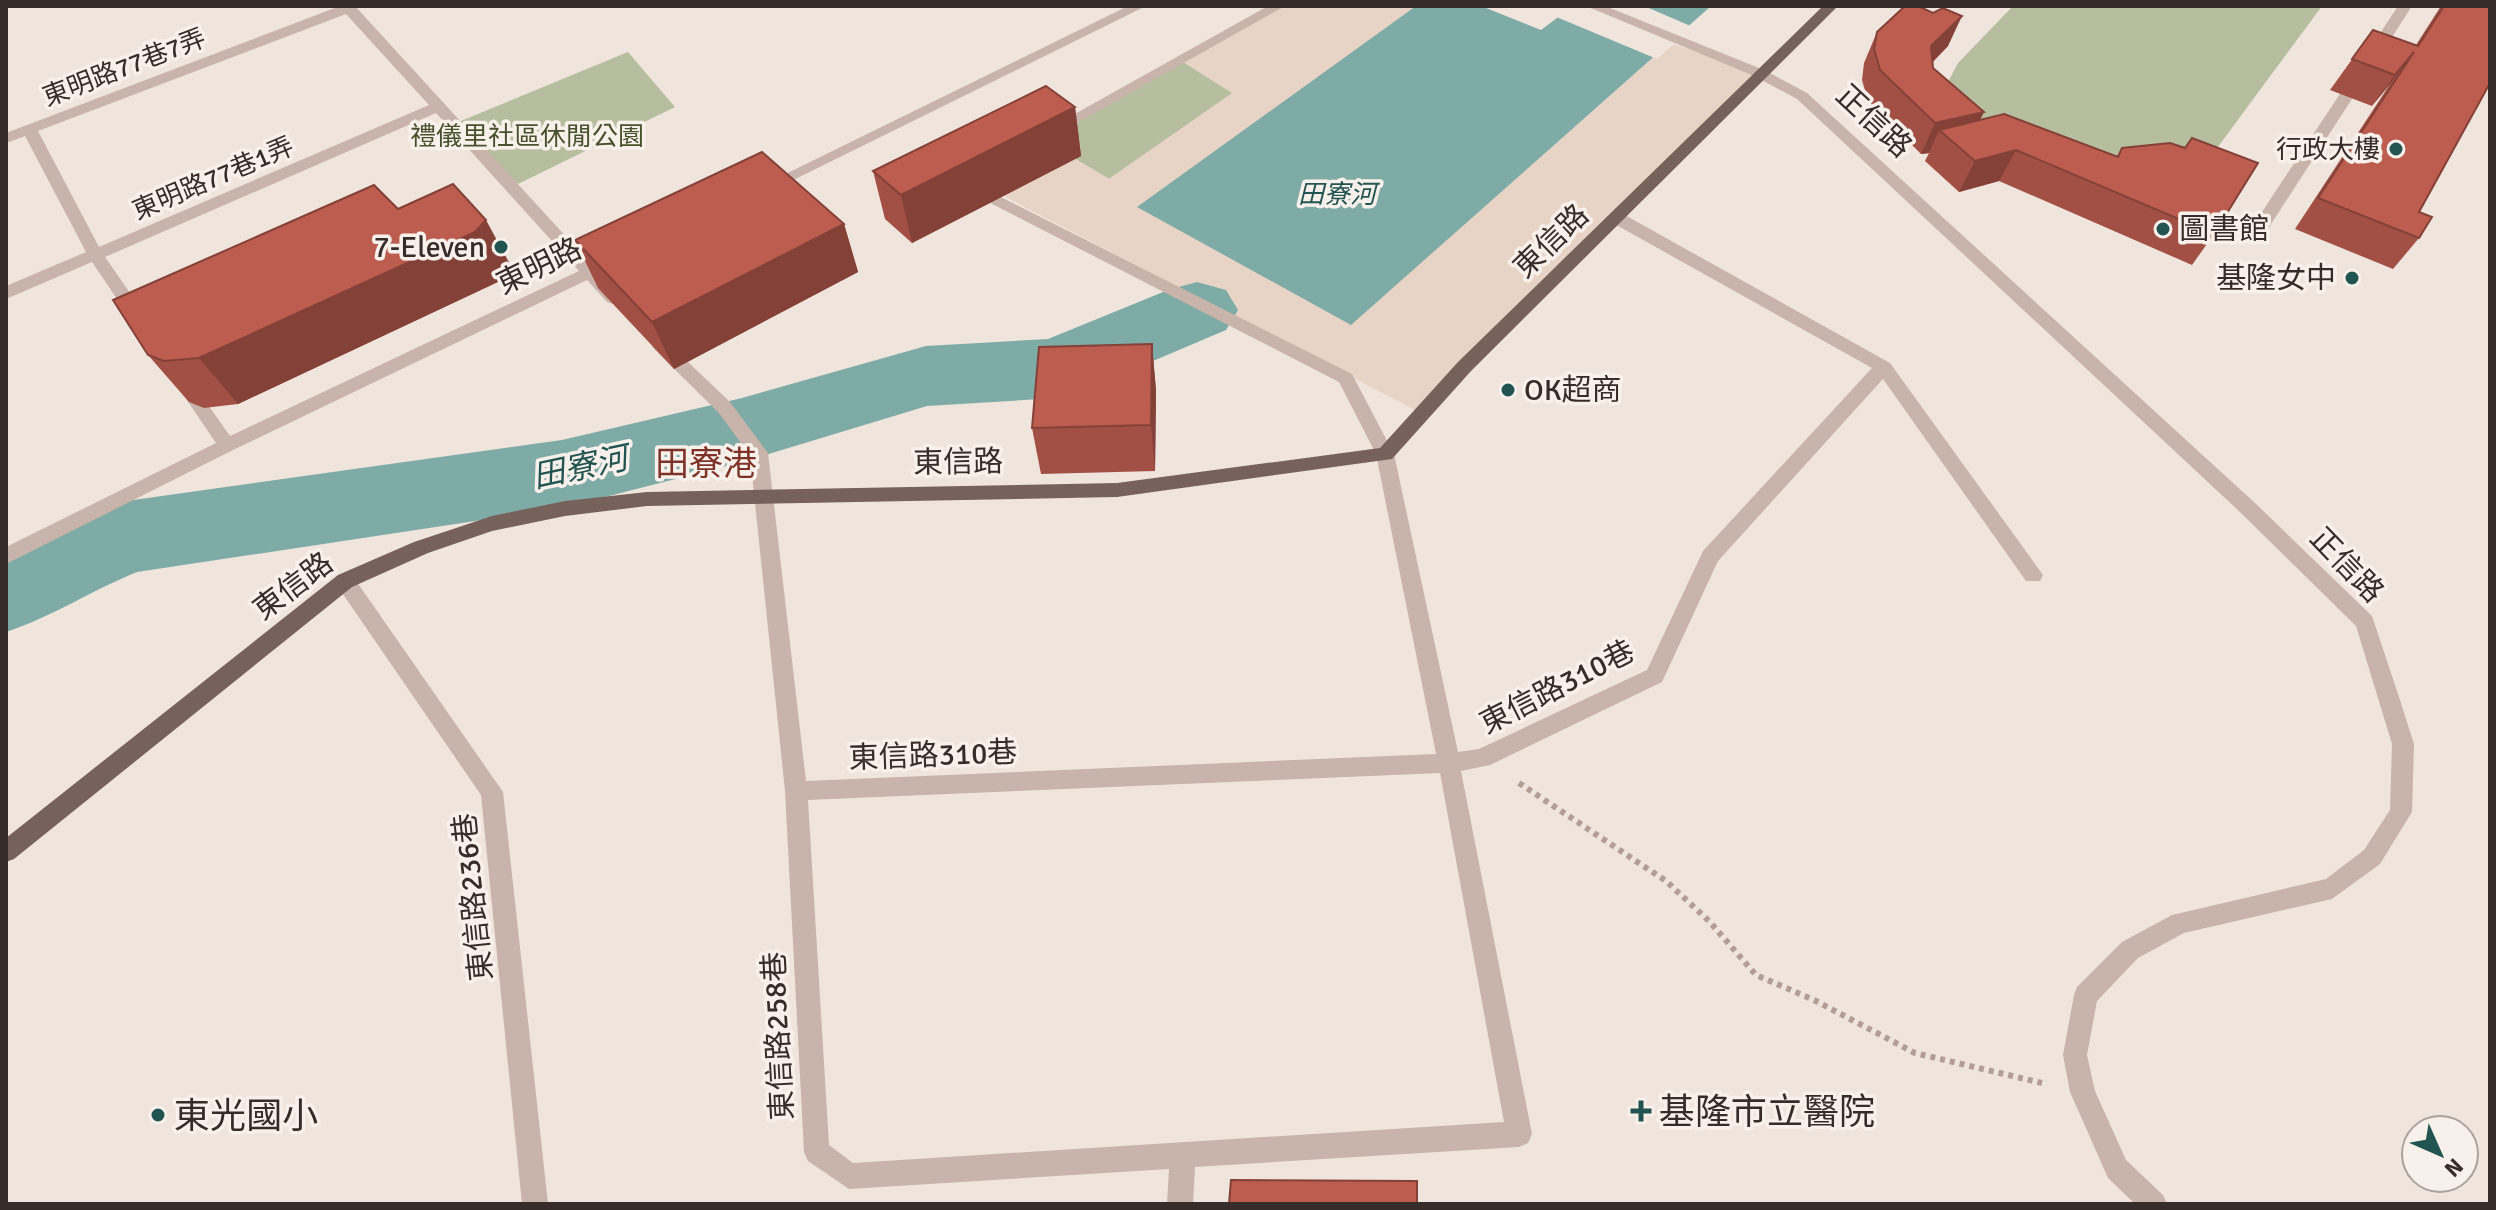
<svg xmlns="http://www.w3.org/2000/svg" width="2496" height="1210" font-family="Signika,'Noto Sans TC',sans-serif">
<style>
.green{fill:#b7be9f}
.plaza{fill:#e7d4c6}
.water{fill:#7faba7}
.pier{fill:#f0e5dd}
.lines{fill:none;stroke-linecap:round;stroke-linejoin:round}
.river{fill:#7faba7;fill-rule:evenodd}
.path{stroke:#b39e95;stroke-width:6;stroke-dasharray:5 5;stroke-linecap:butt}
.minor{fill:#c8b4aa;fill-rule:evenodd}
.major{fill:#76615b;fill-rule:evenodd}
.wall{fill:#a25045}
.shaded-wall{fill:#844138}
.building{fill:#bc5d50;stroke:#844138;stroke-width:2}
.poi-dot{fill:#225451;stroke:#f8f0ea;stroke-width:3}
.labels{text-anchor:middle;stroke-width:7;stroke-linejoin:round;paint-order:stroke}
.far-street-label{font-size:26px;fill:#362c29;stroke:#f8f0ea}
.far-park-label{font-size:26px;fill:#49522f;stroke:#f8f0ea}
.far-poi-label{font-size:26px;fill:#362c29;stroke:#f8f0ea;text-anchor:end}
.far-water-label{font-size:26px;font-style:italic;fill:#225451;stroke:#f8f0ea}
.street-label{font-size:30px;fill:#362c29;stroke:#f8f0ea}
.poi-label{font-size:30px;fill:#362c29;stroke:#f8f0ea;text-anchor:start}
.water-label{font-size:32px;font-style:italic;fill:#225451;stroke:#f8f0ea}
.quarter-label{font-size:34px;fill:#7e3329;stroke:#f8f0ea}
.near-poi-label{font-size:36px;fill:#362c29;stroke:#f8f0ea;text-anchor:start}
</style>
<rect width="100%" height="100%" fill="#f0e5dd"/>
<g class="green">
<path d="M2013,6H2322L2209,159L2188,171L2003,138L1954,97L1949,80L1958,63Z"/>
<path d="M628,52L675,107L518,184L456,123Z"/>
<path d="M1180,60L1233,93L1109,179L1040,138Z"/>
</g>
<path class="plaza" d="M1278,6H1419L1138,207L1351,324L1670,43L1759,73L1419,412L1013,201L972,176L1040,138L1109,179L1232,93L1180,60Z"/>
<path class="water" d="M1416,6H1481L1541,30L1573,6H1711L1351,325L1137,207Z"/>
<path class="pier" d="M1566,6H1644L1693,27L1657,59L1554,16Z"/>
<g class="lines">
<path class="river" d="M1197,282L1226,290L1238,310L1226,330L1087,389L1057,398L927,406L742,462L562,508L137,572C92,590 52,617 6,632V549L32,535L126,501L562,440L742,398L926,346L1048,339L1168,290Z"/>
<path class="path" d="M1519,783L1666,881L1709,921L1756,975L1814,1000L1915,1053L2042,1083"/>
<g class="minor">
<path d="M340,6H355L592,265L605,264L607,268L601,274L621,298L613,304L607,302L587,280L233,450L6,564V547L216,443L180,390L177,386L180,382H192L230,436L579,271L436,113L105,257L144,313L146,317L144,321H132L92,262L6,299V286L86,252L25,136L6,143V133ZM346,14L429,105L99,247L38,131Z"/>
<path d="M1128,6H1146L771,191L765,193L757,188Z"/>
<path d="M1268,6H1285L1059,133H1049L1046,130Z"/>
<path d="M1586,6H1605L1764,70L1807,93L2255,503L2372,616L2400,700L2414,744L2412,812L2380,864L2332,899L2184,933L2138,958L2097,1001L2087,1055L2095,1091L2126,1160L2163,1195L2167,1204H2135L2108,1178L2070,1092L2063,1055L2074,995L2077,987L2122,942L2172,915L2326,879L2364,850L2390,810L2392,744L2356,626L2241,513L1797,99L1754,76Z"/>
<path d="M2398,6H2412L2264,235H2252V227Z"/>
<path d="M973,183L1352,374L1394,454L1458,752L1479,749L1647,670L1703,551L1872,368L1611,222V214H1623L1890,363L2043,575L2040,581H2026L1883,379L1718,561L1662,682L1490,765L1461,771L1532,1134L1528,1143L1519,1147L1195,1167L1193,1204H1167L1169,1169L849,1189L808,1161L804,1152L785,791L750,455L718,412L655,350L652,346L655,342H667L730,402L768,453L806,781L1436,754L1376,454L1339,382L967,191L965,188ZM1440,773L1504,1122L853,1163L829,1145L808,800Z"/>
<path d="M345,573L352,575L503,792L548,1204H522L481,795L338,587L335,581L338,575Z"/>
</g>
<path class="major" d="M1823,6H1838L1471,371L1392,459L1117,497L647,506L565,516L492,531L428,553L352,587L14,859L6,862V838L338,575L414,542L492,516L565,501L647,492L1117,483L1380,448L1458,362Z"/>
</g>
<g class="wall">
<path d="M2441,6H2490L2419,212V238L2393,269L2295,229L2390,84L2372,106L2330,90L2373,30L2416,45Z"/>
<path d="M1933,13L1948,46L1933,62V68L1981,119L2117,156L2122,148L2214,234L2192,265L1999,181L1959,192L1925,161L1929,153L1921,154L1868,101L1862,80L1864,63L1877,32Z"/>
<path d="M1075,107L1081,156L912,243L885,219L873,171Z"/>
<path d="M398,209L512,268L502,280L238,404L204,408L189,402L148,355Z"/>
<path d="M844,224L858,272L674,369L598,288L575,240Z"/>
<path d="M1152,344L1156,391L1155,471L1041,474L1032,428Z"/>
</g>
<g class="shaded-wall">
<path d="M1962,16L1948,46L1917,77L1931,46Z"/>
<path d="M2414,52L2390,84L2372,106L2395,75Z"/>
<path d="M1075,107L1081,156L912,243L901,195Z"/>
<path d="M1984,112L1969,143L1939,130L1929,153L1921,154L1935,123Z"/>
<path d="M2016,150L1999,181L1959,192L1975,161Z"/>
<path d="M486,220L512,268L502,280L238,404L199,358Z"/>
<path d="M844,224L858,272L674,369L652,322Z"/>
<path d="M1152,344L1156,391L1155,471L1151,425Z"/>
</g>
<g class="building">
<path d="M1905,6H1918L1933,13L1943,8L1962,16L1931,46L1933,68L1984,112L1935,123L1880,70L1874,49L1877,32Z"/>
<path d="M2444,6H2490V83L2419,212L2432,217L2419,238L2318,198L2414,52L2395,75L2352,59L2373,30L2418,46Z"/>
<path d="M1046,86L1075,107L901,195L873,171Z"/>
<path d="M2004,114L2118,157L2122,148L2170,143L2185,148L2192,138L2258,163L2214,234L2016,150L1975,161L1939,130Z"/>
<path d="M762,152L844,224L652,322L575,240Z"/>
<path d="M453,184L486,220L475,232L199,358L164,361L148,355L113,300L374,185L398,209Z"/>
<path d="M1152,344L1151,425L1032,428L1039,347Z"/>
<path d="M1231,1180L1417,1181V1204H1229Z"/>
</g>
<g class="poi-dot">
<circle cx="2396" cy="149" r="8"/>
<circle cx="2163" cy="229" r="8"/>
<circle cx="501" cy="247" r="8"/>
<circle cx="2352" cy="278" r="8"/>
<circle cx="1508" cy="390" r="8"/>
<path d="M1637 1099h8v8h8v8h-8v8h-8v-8h-8v-8h8z"/>
<circle cx="158" cy="1115" r="8"/>
</g>
<g class="labels">
<g class="far-street-label">
<text transform="translate(124 67) rotate(-21)" y="9">東明路77巷7弄</text>
<text transform="translate(213 178) rotate(-23)" y="9">東明路77巷1弄</text>
</g>
<g class="far-park-label">
<text x="527" y="145">禮儀里社區休閒公園</text>
</g>
<g class="far-poi-label">
<text x="2380" y="158">行政大樓</text>
</g>
<g class="far-water-label">
<text x="1337" y="203">田寮河</text>
</g>
<g class="street-label">
<text transform="translate(1874 121) rotate(43)" y="10">正信路</text>
<text transform="translate(1551 241) rotate(-44)" y="10">東信路</text>
<text transform="translate(539 266) rotate(-26)" y="10">東明路</text>
<text transform="translate(958 462) rotate(-1)" y="10">東信路</text>
<text transform="translate(2347 565) rotate(46)" y="10">正信路</text>
<text transform="translate(293 586) rotate(-37)" y="10">東信路</text>
<text transform="translate(1557 687) rotate(-27)" y="10">東信路310巷</text>
<text transform="translate(933 755) rotate(-2)" y="10">東信路310巷</text>
<text transform="translate(473 897) rotate(-96)" y="10">東信路236巷</text>
<text transform="translate(778 1036) rotate(-93)" y="10">東信路258巷</text>
</g>
<g class="poi-label">
<text x="2179" y="239">圖書館</text>
<text x="485" y="257" text-anchor="end">7-Eleven</text>
<text x="2336" y="288" text-anchor="end">基隆女中</text>
<text x="1524" y="400">OK超商</text>
</g>
<g class="water-label">
<text transform="translate(580 467) rotate(-12)" y="11">田寮河</text>
</g>
<g class="quarter-label">
<text x="706" y="475">田寮港</text>
</g>
<g class="near-poi-label">
<text x="1659" y="1124">基隆市立醫院</text>
<text x="174" y="1128">東光國小</text>
</g>
</g>
<rect width="2496" height="1210" fill="none" stroke="#362c29" stroke-width="16"/>
<g transform="translate(2440 1154) rotate(135)"><circle r="38" fill="#f8f0ea" stroke="#aaa29d" stroke-width="2"/>
<path d="M0-6L14 30L0 20L-14 30Z" fill="#225451"/>
<text y="-12" font-size="22" font-weight="bold" text-anchor="middle" fill="#362c29">N</text>
</g>
</svg>
